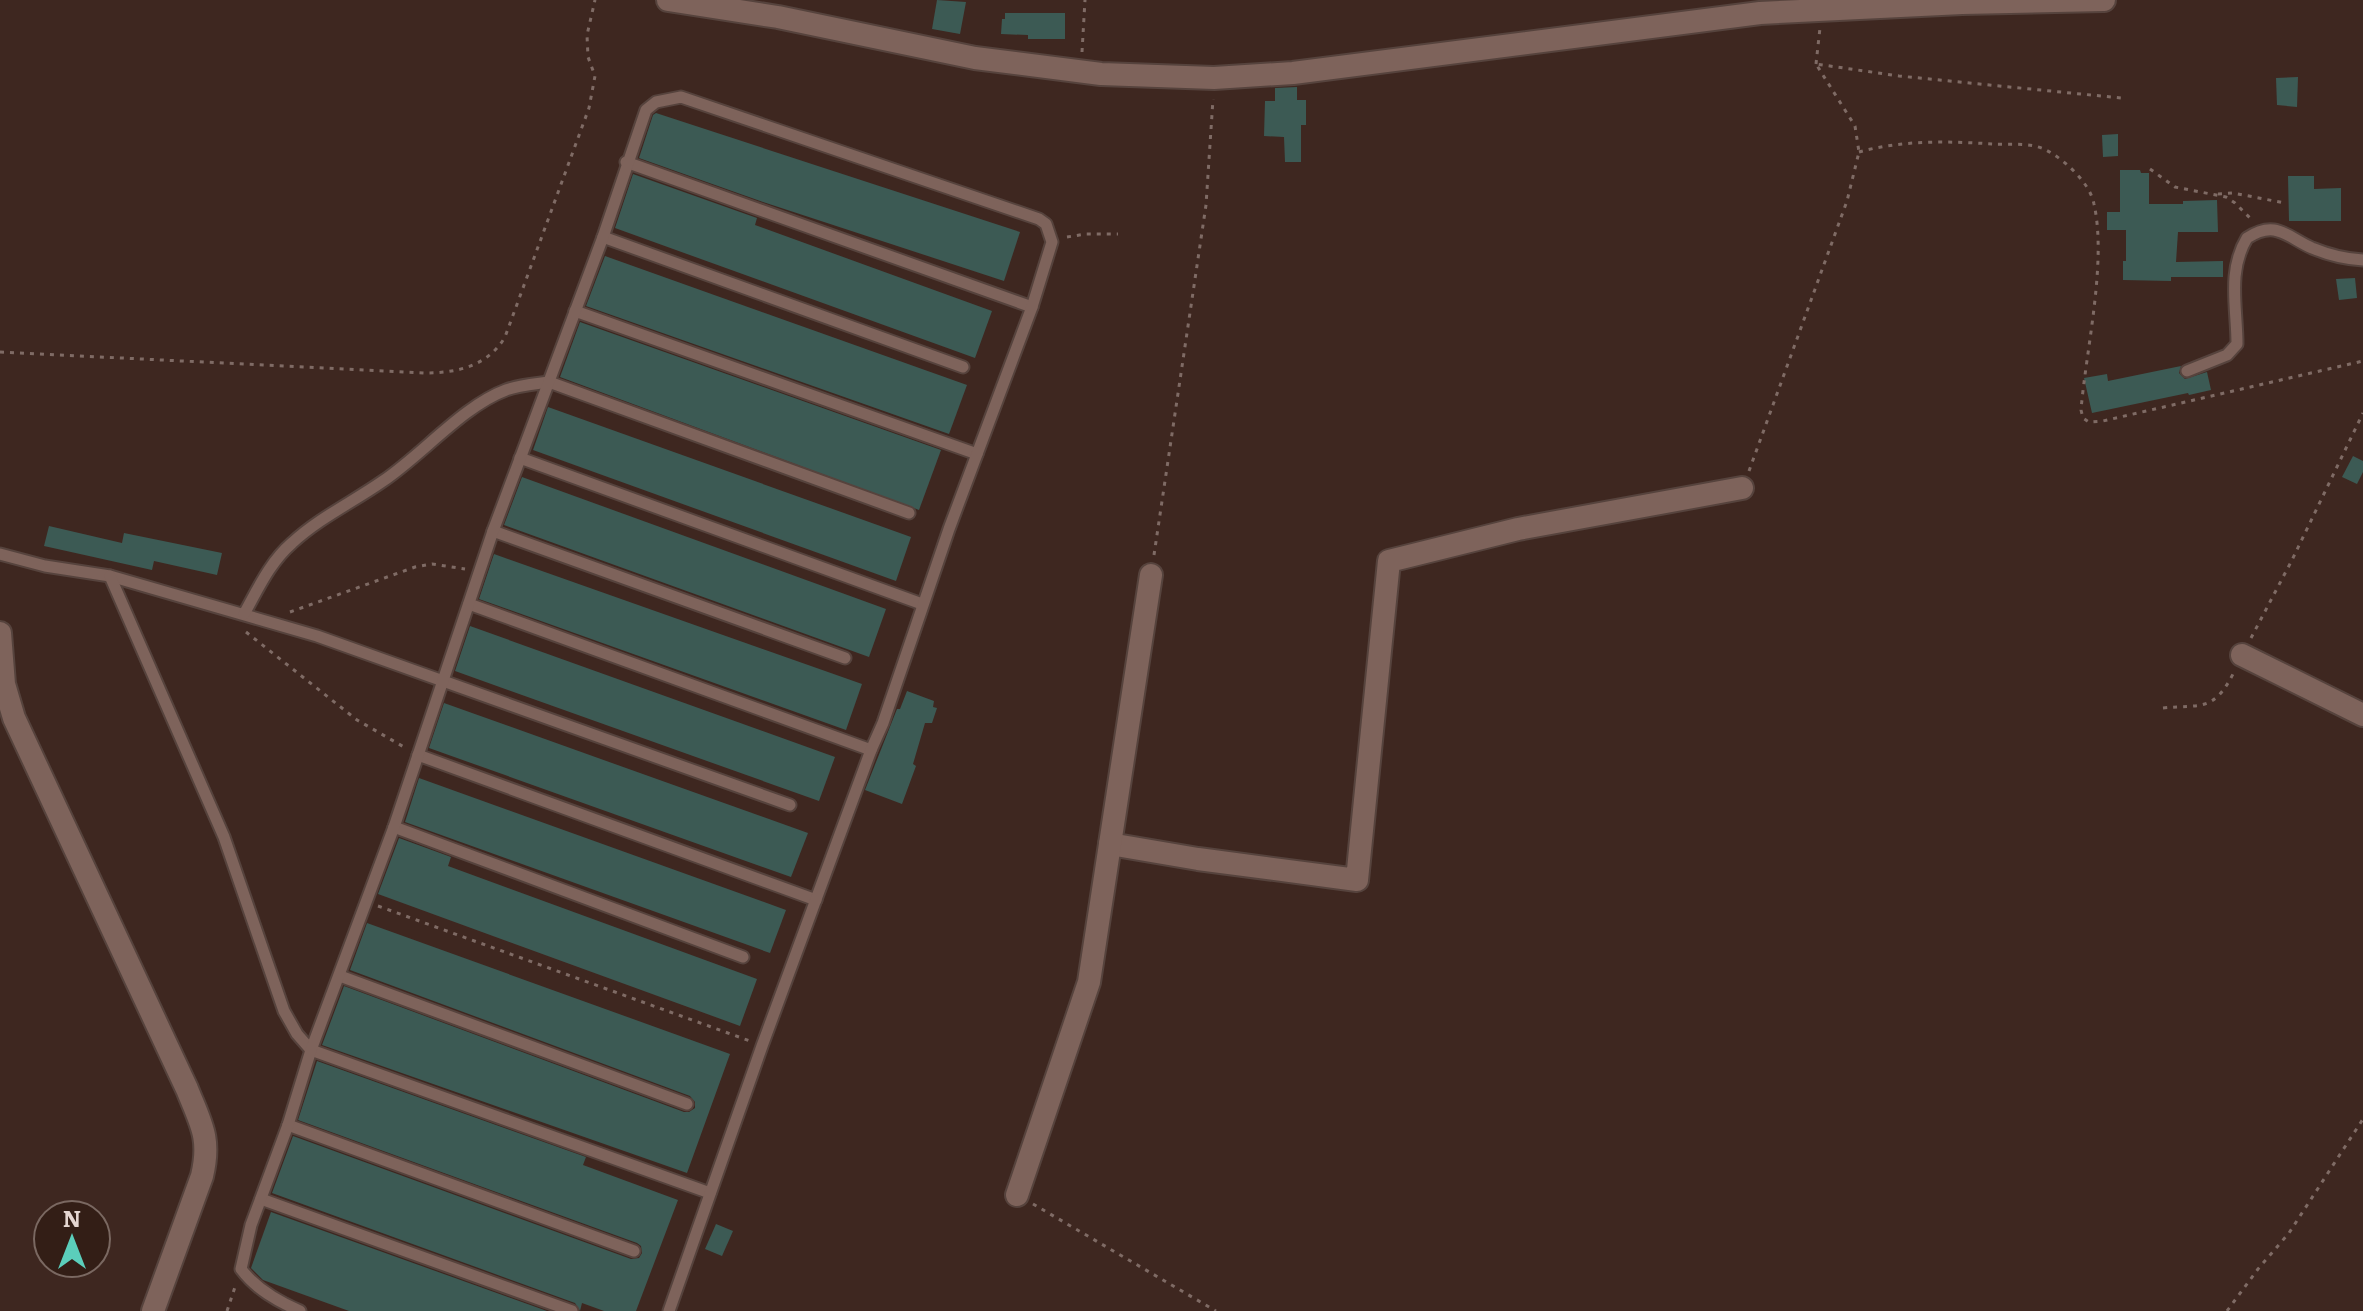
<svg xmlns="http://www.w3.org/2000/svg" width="2363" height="1311" font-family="Literata,serif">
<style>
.building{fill:#3c5a54}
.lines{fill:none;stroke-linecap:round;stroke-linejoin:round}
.service-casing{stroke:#56433d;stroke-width:15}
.minor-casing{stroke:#56433d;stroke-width:26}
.path{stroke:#7f6b65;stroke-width:3;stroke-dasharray:4 6;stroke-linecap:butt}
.service{stroke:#7e635b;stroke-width:11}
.minor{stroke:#7e635b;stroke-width:22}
</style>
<rect width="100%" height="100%" fill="#3e2720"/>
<g class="building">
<path d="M937,0L966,2L960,34L932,29Z"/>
<path d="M1005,13H1065V39H1028V35L1001,34L1002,19H1005Z"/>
<path d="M2298,77L2297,107L2277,105L2276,78Z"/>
<path d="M1297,87V100H1306V125H1301V162H1285L1284,137L1264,136L1265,101H1275V88Z"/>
<path d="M656,113L1020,232L1004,281L763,202L639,158L653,115Z"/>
<path d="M2118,134V156L2103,157L2102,135Z"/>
<path d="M2120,170H2140L2141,173H2149V204H2183V201L2217,200L2218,232H2178L2176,262L2223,261V277H2171V281L2123,280V261H2126V230H2107V212H2120Z"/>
<path d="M633,174L757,218L755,225L992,311L975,358L615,228Z"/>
<path d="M2288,176H2314V189L2341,188V221H2289Z"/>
<path d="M605,256L967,385L949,434L586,306Z"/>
<path d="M2355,278L2357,298L2339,300L2336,279Z"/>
<path d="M580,322L941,450L919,510L560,377Z"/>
<path d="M2181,366L2179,373L2185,379L2207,372L2211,390L2189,395L2188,393L2092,413L2084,378L2107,374L2108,381Z"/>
<path d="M548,407L911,537L896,581L533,450Z"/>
<path d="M2353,456L2363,461V472L2357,484L2342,477Z"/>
<path d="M522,477L886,609L869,657L504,525Z"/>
<path d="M49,526L122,543L124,533L222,553L217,575L154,561L152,570L44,546Z"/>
<path d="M494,554L862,684L846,730L479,599Z"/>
<path d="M470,626L835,757L819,801L455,671Z"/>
<path d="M907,691L934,701L933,707L937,708L932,723H925L913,764L916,766L902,804L865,790L897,709H900Z"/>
<path d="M444,703L808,833L791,877L429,748Z"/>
<path d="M419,778L786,910L770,953L405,822Z"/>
<path d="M399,838L451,857L448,866L757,979L740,1026L378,894Z"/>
<path d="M367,923L730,1054L687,1173L322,1045L344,986L684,1112H689L695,1108V1102L690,1096L350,970Z"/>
<path d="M317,1061L586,1157L583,1165L678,1200L636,1311H604L582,1303L580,1311L575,1303L272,1193L293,1136L631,1259L639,1258L642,1253L641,1246L637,1243L298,1120Z"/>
<path d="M271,1212L547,1311H349L263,1280L251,1268Z"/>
<path d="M716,1224L733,1231L722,1256L705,1249Z"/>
</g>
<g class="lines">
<g class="service-casing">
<g id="service">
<path d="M626,162L1032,307"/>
<path d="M603,237L963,367"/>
<path d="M575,311L977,454"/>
<path d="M2187,371L2227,355L2237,344C2237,308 2227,271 2247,238C2276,219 2287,237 2312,248C2329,255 2345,259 2363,260"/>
<path d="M520,458L922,604"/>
<path d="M493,531L845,658"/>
<path d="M0,554L45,566L110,576L317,636L790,805"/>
<path d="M110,576L224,837L284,1011L297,1034L311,1050L710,1193"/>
<path d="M469,604L871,750"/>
<path d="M244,614C258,589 270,562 292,543C319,518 353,502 383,481C423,454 463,406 506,390C519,385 535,384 549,382L909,513"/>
<path d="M418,755L816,900"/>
<path d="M394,827L743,957"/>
<path d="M340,976L687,1104"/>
<path d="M288,1125L634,1251"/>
<path d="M261,1199L572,1311"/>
<path d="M300,1311C277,1301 256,1289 241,1269L251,1225L288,1125L311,1050L394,827L493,531L603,237L646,110L656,102L681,97L1039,219L1046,224L1052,242L1032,307L949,529L883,723L871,750L762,1046L669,1311"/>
</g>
</g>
<g class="minor-casing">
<g id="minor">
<path d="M668,0L778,17L975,58L1101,74L1214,78L1293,73L1760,13L1962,3L2104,0"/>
<path d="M0,633L4,684L14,718L187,1089C201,1124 211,1138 202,1176L153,1311"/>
<path d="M2242,655L2363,715"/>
<path d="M1110,844L1198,859L1357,880L1389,561L1518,529L1742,488"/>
<path d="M1017,1195L1089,982L1151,575"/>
</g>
</g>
<g class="path">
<path d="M1082,52L1085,0"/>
<path d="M1816,64L1820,28"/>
<path d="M1859,152C1901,140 1949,141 1992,144C2009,145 2031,142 2046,150C2065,160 2090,183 2094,204C2107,262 2086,350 2081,410L2083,418L2089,422L2103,421L2363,361"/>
<path d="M2150,169L2175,187L2226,197L2235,203L2252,220"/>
<path d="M2218,194L2233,193L2285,203"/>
<path d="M1067,237L1086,234H1118"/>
<path d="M0,352L425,373C457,373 488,366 505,337L589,108L595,76L588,57L587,35L595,0"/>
<path d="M1749,471L1847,201L1859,152L1855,126L1816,64L1899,76L2121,98"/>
<path d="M1154,555L1206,205L1213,99"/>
<path d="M290,612L415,567L432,564L465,569"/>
<path d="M246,632L357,720L404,747"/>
<path d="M2251,638L2292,560L2363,413"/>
<path d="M2163,708C2200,704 2213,713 2233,674"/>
<path d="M378,906L750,1041"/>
<path d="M1033,1204L1216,1311"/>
<path d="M227,1311L236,1284"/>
<path d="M2227,1311L2258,1269L2289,1233L2363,1119"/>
</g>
<use href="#service" class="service"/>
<use href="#minor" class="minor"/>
</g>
<g transform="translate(72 1239)"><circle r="38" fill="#331e16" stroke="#7a6861" stroke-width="2"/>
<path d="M0-6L14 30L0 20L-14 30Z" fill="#5bcebb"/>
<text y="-12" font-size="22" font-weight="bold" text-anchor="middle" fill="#e5d6d1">N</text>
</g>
</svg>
